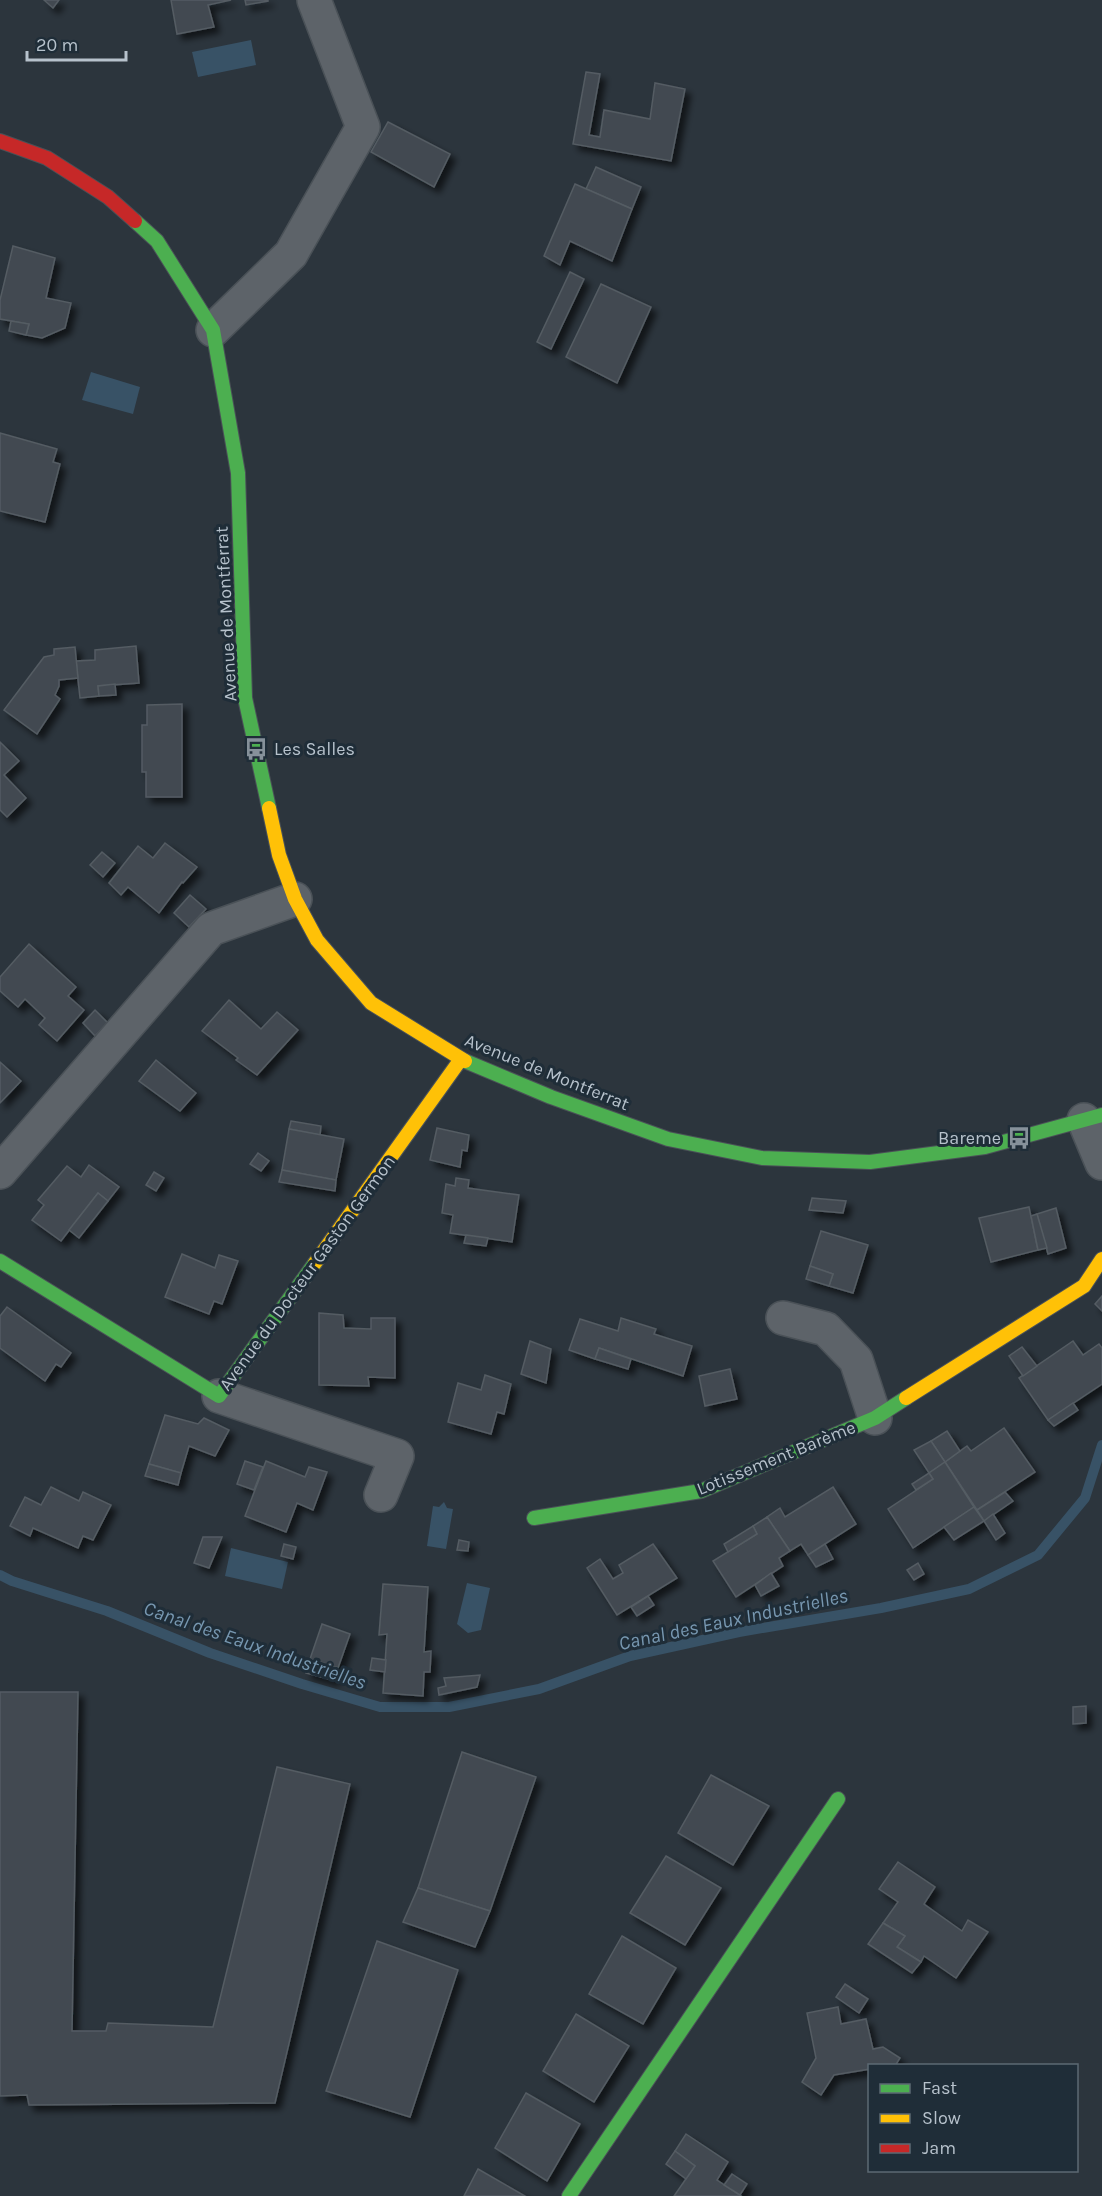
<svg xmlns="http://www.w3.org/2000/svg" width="1102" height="2196" font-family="Karla,sans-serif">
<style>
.water{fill:#385266}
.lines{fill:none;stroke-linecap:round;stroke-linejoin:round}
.stream{stroke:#385266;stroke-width:10}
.building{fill:#434a51;stroke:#545c63;stroke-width:1.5;filter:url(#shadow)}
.street-casing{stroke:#4a5157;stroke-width:36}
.fast-casing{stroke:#4a5157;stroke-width:16}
.slow-casing{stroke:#4a5157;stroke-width:16}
.jam-casing{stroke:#4a5157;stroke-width:16}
.street{stroke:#5d6369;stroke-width:33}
.fast{stroke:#4caf50;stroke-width:14}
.slow{stroke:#ffc107;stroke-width:14}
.jam{stroke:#c62828;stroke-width:14}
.labels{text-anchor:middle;stroke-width:6;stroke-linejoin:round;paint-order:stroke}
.street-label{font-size:18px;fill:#b7c2cc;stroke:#1f2d38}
.poi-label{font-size:18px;fill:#b7c2cc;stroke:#1f2d38;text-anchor:start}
.water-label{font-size:20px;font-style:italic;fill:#7797b0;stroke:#1f2d38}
</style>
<defs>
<filter id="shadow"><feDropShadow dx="5.5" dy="5.5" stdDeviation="3" flood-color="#0009"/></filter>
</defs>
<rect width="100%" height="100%" fill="#2c353d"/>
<g class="water">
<path d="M251,40L256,65L198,77L192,52Z"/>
<path d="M91,372L140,387L133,414L82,400Z"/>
<path d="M444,1502L447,1508L453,1509L446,1549L427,1546L433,1506L439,1507Z"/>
<path d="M231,1548L288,1562L282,1589L225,1576Z"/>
<path d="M467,1583L490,1588L481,1630L468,1633L457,1624Z"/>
</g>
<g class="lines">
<path class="stream" d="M0,1575L12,1581L107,1611L210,1653L302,1684L380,1707H449L539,1689L630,1656L739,1632L881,1608L969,1589L1038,1555L1085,1498L1102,1445"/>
</g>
<g class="building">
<path d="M44,0H59L53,8Z"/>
<path d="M171,0H231L208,5L214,27L177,34Z"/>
<path d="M245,0H268V1L246,5Z"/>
<path d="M586,72L600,74L589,135L600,137L604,110L650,119L655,83L685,89L671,161L573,144Z"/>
<path d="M388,122L450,154L434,187L371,152Z"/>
<path d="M596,167L641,187L632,209L586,189Z"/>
<path d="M575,184L632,209L612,261L570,241L560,265L544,256Z"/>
<path d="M13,246L55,258L46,298L71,303L65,328L42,338L26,335L29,324L0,319V300Z"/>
<path d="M570,272L584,279L551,349L537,342Z"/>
<path d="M601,284L651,307L617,383L566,357Z"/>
<path d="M11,321L29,324L26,335L9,331Z"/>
<path d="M0,433L57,449L53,462L60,464L45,522L0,511Z"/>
<path d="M136,646L139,683L98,686L99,696L80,698L76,661L95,660V650Z"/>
<path d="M75,647L78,678L59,680V686L55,695L60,699L37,734L4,710L44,657L54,655V649Z"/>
<path d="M115,684L116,695L99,696L98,686Z"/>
<path d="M182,704V797H146V772H142V725H147V705Z"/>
<path d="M0,742L19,761L4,775L26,798L7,817L0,810Z"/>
<path d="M165,843L197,867L183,883L182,882L159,913L128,887L121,895L109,883L138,846L153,858Z"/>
<path d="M102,852L115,863L103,877L90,865Z"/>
<path d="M190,895L206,909L189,927L174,913Z"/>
<path d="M29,944L76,987L68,996L84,1010L57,1041L39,1025L45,1018L25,999L18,1007L0,991V977Z"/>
<path d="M229,1000L261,1029L277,1012L298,1030L257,1075L236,1060L238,1058L202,1031Z"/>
<path d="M95,1010L108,1023L95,1036L83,1023Z"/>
<path d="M156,1060L196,1093L180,1111L139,1081Z"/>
<path d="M0,1062L21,1081L0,1103Z"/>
<path d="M291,1121L321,1126L320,1135L289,1129Z"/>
<path d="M437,1128L469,1135L467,1151L462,1150L460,1167L430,1160Z"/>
<path d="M289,1129L344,1139L336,1180L282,1170Z"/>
<path d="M258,1153L269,1161L261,1171L250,1164Z"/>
<path d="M89,1165L119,1187L108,1201L98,1193L61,1241L32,1220L44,1205L38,1200L67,1166L81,1177Z"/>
<path d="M282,1170L336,1180L335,1191L279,1182Z"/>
<path d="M154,1172L164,1178L156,1191L146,1185Z"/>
<path d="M456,1178L469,1180L468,1188L519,1195L512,1242L450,1233L453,1215L442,1213L446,1184L455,1186Z"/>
<path d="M98,1193L108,1201L79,1238L69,1230Z"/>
<path d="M812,1198L846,1201L843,1213L809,1210Z"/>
<path d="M1029,1207L1038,1250L991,1262L979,1218Z"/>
<path d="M1056,1208L1066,1248L1048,1254L1037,1214Z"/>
<path d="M1037,1214L1047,1248L1038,1250L1031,1216Z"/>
<path d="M821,1231L868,1245L853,1293L829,1286L833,1274L810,1266Z"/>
<path d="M466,1235L488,1238L486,1246L464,1243Z"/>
<path d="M182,1254L215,1268L219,1255L238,1261L222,1304L214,1301L209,1314L165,1297Z"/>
<path d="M810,1266L833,1274L829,1286L806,1279Z"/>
<path d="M1102,1296V1311L1095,1304Z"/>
<path d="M7,1307L71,1353L61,1367L56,1364L45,1381L0,1348V1316Z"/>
<path d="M319,1313L343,1315L344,1328L371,1329V1318H395V1378L368,1377L369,1386L319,1385Z"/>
<path d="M621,1318L656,1329L654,1334L692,1346L683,1376L599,1348L595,1359L569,1350L580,1319L618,1331Z"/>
<path d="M530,1341L551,1349L546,1383L521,1374Z"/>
<path d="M1073,1341L1083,1355L1099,1344L1102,1348V1384L1048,1420L1019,1378Z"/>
<path d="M1022,1347L1037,1366L1023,1376L1009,1356Z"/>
<path d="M599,1348L631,1359L628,1369L595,1359Z"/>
<path d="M730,1369L737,1399L705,1406L699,1376Z"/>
<path d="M485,1375L511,1384L504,1414L497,1412L491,1434L448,1422L458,1383L481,1390Z"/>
<path d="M1073,1403L1078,1410L1054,1426L1048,1420Z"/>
<path d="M165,1415L198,1424L204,1418L229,1430L215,1456L189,1446L181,1473L149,1464Z"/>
<path d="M1004,1428L1035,1472L977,1510L945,1462L967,1446L971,1451Z"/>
<path d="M947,1431L960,1451L945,1462L931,1441Z"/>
<path d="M931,1441L945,1462L929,1473L914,1450Z"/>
<path d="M245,1461L263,1467L254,1490L237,1484Z"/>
<path d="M266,1461L305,1477L309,1467L327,1472L313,1510L297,1503L286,1532L245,1516Z"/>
<path d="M945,1462L974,1507L913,1548L888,1509L933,1479L929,1473Z"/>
<path d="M149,1464L181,1473L178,1485L145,1476Z"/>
<path d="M929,1473L933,1479L916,1490L912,1484Z"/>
<path d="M51,1487L79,1501L83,1492L111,1505L93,1540L83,1536L78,1548L33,1528L30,1536L10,1526L25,1497L41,1505Z"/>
<path d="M833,1487L856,1524L808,1555L801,1544L790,1551L767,1517L780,1508L785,1517Z"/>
<path d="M1005,1492L1013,1501L984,1521L977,1510Z"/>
<path d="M974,1507L984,1521L954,1540L944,1527Z"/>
<path d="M993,1514L1005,1533L996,1540L984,1521Z"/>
<path d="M767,1517L790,1551L779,1558L783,1566L736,1597L713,1561L757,1534L753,1526Z"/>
<path d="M753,1526L757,1534L728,1552L724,1544Z"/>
<path d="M203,1537H222L209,1568L194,1563Z"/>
<path d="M459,1540L469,1542L468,1551L457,1550Z"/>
<path d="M284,1544L296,1547L293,1559L281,1556Z"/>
<path d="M653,1544L677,1578L617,1615L587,1568L600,1559L613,1579L623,1573L619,1565Z"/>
<path d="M825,1544L833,1559L816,1567L808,1555Z"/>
<path d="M918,1563L924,1574L914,1580L907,1570Z"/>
<path d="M771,1573L779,1586L761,1596L755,1585Z"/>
<path d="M383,1584L428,1587L424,1652L431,1651L430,1672H424L423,1696L383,1693L387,1634L379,1635Z"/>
<path d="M648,1596L654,1605L637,1616L631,1607Z"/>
<path d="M322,1624L350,1634L338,1668L310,1659Z"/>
<path d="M372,1658L386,1660L385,1672L370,1670Z"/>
<path d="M310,1659L338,1668L333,1680L306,1673Z"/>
<path d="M480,1675L477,1687L439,1695L438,1688L446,1686L444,1678Z"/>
<path d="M0,1692H78L72,2031H106L108,2023L213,2027L277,1767L350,1784L275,2103L29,2105L27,2095L0,2096Z"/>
<path d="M1086,1706V1723L1073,1724V1707Z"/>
<path d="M462,1752L536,1777L490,1911L418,1888Z"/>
<path d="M711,1775L769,1806L733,1865L678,1833Z"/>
<path d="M666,1856L721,1888L685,1945L630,1913Z"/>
<path d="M898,1862L935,1887L924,1904L962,1931L968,1920L988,1932L956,1978L924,1956L921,1962L897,1947L905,1936L883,1923L898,1902L879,1889Z"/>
<path d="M418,1888L490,1911L475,1947L403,1922Z"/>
<path d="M883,1923L905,1936L897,1947L921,1962L912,1973L868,1944Z"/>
<path d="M622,1936L676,1968L643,2024L589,1994Z"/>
<path d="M377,1941L458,1970L410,2117L326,2091Z"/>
<path d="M845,1984L868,1999L859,2013L836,1997Z"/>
<path d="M838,2007L841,2024L866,2019L873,2049L883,2047L900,2058L895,2066H870V2069L834,2075L821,2095L802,2082L816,2058L807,2013Z"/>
<path d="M576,2014L629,2046L594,2102L543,2071Z"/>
<path d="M526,2093L580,2124L547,2181L495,2148Z"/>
<path d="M686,2134L728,2162L717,2180L741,2196H674L695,2166L675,2151Z"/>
<path d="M675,2151L695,2166L686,2179L666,2164Z"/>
<path d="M478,2169L525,2196H464Z"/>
<path d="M732,2174L747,2184L740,2195L724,2185Z"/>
</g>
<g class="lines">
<g class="street-casing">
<g id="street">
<path d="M213,330L291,254L363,127L314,0"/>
<path d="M1084,1120L1102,1163"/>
<path d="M0,1172L211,929L295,899"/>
<path d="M783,1318L826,1329L856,1360L875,1418"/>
<path d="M219,1396L397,1456L381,1495"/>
</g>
</g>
<g class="fast-casing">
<g id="fast">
<path d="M135,221L157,241L213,330L238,473L245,698L269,808"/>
<path d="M465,1061L551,1097L668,1139L762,1158L870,1162L985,1147L1102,1115"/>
<path d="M0,1261L219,1396L315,1263"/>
<path d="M534,1518L701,1491L875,1418L906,1398"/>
<path d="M569,2196L838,1799"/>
</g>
</g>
<g class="slow-casing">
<g id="slow">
<path d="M269,808L279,855L295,899L317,940L371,1003L465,1061"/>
<path d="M315,1263L461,1059"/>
<path d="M906,1398L1084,1286L1102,1259"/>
</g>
</g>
<g class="jam-casing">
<path id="jam" d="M0,141L47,158L108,197L135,221"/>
</g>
<use href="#street" class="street"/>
<use href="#fast" class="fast"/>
<use href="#slow" class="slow"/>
<use href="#jam" class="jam"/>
</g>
<defs>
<g id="bus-bare" transform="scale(1.8)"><path d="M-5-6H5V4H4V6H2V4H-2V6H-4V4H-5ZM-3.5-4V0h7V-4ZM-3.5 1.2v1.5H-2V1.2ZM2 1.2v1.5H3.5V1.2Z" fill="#86919a" stroke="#1f2d38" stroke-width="2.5" paint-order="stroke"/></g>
</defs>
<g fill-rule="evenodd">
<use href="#bus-bare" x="256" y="749"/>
<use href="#bus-bare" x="1019" y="1138"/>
</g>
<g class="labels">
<g class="street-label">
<text transform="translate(226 614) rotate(-93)" y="6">Avenue de Montferrat</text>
<text transform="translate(547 1072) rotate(22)" y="6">Avenue de Montferrat</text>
<text transform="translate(307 1273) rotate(-54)" y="6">Avenue du Docteur Gaston Germon</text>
<text transform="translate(776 1458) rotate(-22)" y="6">Lotissement Barème</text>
</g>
<g class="poi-label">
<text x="274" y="755">Les Salles</text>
<text x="1001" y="1144" text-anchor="end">Bareme</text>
</g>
<g class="water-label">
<text transform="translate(733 1619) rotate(-12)" y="7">Canal des Eaux Industrielles</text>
<text transform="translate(255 1645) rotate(19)" y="7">Canal des Eaux Industrielles</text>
</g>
</g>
<rect x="868" y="2064" width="210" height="108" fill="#1f2d38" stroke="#5c6973" stroke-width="1.5"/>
<rect x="880" y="2084" width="30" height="9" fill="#4caf50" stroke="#5c6973" stroke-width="1.5"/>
<text x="922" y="2094" font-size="18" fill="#b7c2cc">Fast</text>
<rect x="880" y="2114" width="30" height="9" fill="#ffc107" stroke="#5c6973" stroke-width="1.5"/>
<text x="922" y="2124" font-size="18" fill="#b7c2cc">Slow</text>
<rect x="880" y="2144" width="30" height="9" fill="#c62828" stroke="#5c6973" stroke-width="1.5"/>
<text x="922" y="2154" font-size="18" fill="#b7c2cc">Jam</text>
<path d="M27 51v9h99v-9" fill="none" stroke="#b7c2cc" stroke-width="3"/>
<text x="36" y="51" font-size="18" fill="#b7c2cc" stroke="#1f2d38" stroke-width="4.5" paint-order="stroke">20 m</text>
</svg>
